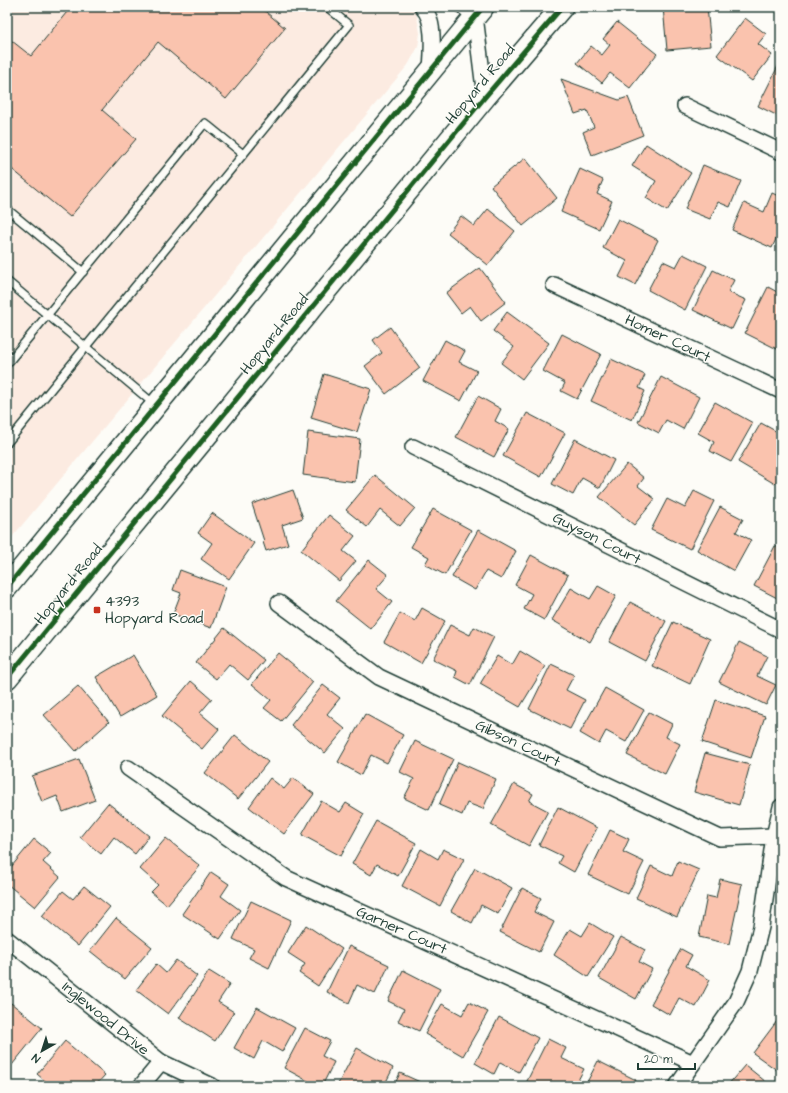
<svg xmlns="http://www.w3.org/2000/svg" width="788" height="1093" font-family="'Architects Daughter',sans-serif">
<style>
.built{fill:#fcebe1}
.building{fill:#fac3ae;stroke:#1f3d34}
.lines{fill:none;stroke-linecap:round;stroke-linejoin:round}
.lane-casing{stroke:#1f3d34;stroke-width:10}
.street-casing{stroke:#1f3d34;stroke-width:18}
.secondary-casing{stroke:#1f3d34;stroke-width:24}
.lane{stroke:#fdfcf7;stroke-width:7}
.street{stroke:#fdfcf7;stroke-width:15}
.secondary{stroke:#fdfcf7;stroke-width:21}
.cycleway-casing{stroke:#fdfcf7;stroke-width:8}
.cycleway{stroke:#1b5e20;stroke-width:5}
.poi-dot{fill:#c8321e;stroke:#fdfcf7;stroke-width:1.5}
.labels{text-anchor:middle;stroke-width:3;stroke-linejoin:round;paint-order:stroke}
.street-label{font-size:15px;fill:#1f3d34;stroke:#fdfcf7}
.poi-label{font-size:15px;fill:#1f3d34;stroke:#fdfcf7;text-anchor:start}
</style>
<rect width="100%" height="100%" fill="#fdfcf7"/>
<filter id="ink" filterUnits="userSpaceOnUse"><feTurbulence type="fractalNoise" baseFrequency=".025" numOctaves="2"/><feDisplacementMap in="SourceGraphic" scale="8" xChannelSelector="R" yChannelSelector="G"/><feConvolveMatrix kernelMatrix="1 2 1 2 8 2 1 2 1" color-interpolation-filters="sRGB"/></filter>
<g filter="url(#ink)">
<path class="built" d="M7,7H412L416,12L420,33L418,47L408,65L7,543Z"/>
<g class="building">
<path d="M71,7H260L285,28L226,99L158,42L102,110L136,139L70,217L7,165V37L31,56Z"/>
<path d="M663,7H707L711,46L667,50Z"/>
<path d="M745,18L766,34L758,44L772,55L752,81L717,55Z"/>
<path d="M617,22L657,54L630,88L610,73L602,83L577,63L591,46L602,55L610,45L603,39Z"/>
<path d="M781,60V110L778,116L758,106Z"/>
<path d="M561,79L619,100L628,97L643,135L592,155L583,132L594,127L587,110L575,114Z"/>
<path d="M646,144L691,173L667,211L646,198L656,181L632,166Z"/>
<path d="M525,158L557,198L523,226L491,186Z"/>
<path d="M703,165L741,181L730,207L718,202L710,219L685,209Z"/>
<path d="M580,169L603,180L597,194L612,201L599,229L561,212Z"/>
<path d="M772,193L781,197V228L772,248L732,230L744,203L764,212Z"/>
<path d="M488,209L515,231L488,265L448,233L461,216L474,226Z"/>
<path d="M618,219L658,240L635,285L619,277L627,261L603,248Z"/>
<path d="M683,254L707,266L685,310L648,290L663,261L676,267Z"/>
<path d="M480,268L506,302L481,321L470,306L461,313L446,293Z"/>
<path d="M713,270L734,280L728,292L746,300L732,329L693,310Z"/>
<path d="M768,287L781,294V351L745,333Z"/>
<path d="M507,312L549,343L522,379L501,363L514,347L493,331Z"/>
<path d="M390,327L420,368L386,394L365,366L382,353L373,340Z"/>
<path d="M562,334L601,354L577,399L561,391L565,383L543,371Z"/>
<path d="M445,340L465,351L459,362L477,371L461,401L423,381Z"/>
<path d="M611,359L645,375L639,388L645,391L632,420L591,401Z"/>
<path d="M324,374L371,389L357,432L311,418Z"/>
<path d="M661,377L699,397L683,429L666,420L659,433L638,422Z"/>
<path d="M478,396L501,409L495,421L509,429L494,457L456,437Z"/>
<path d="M715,402L753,423L731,462L710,451L714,442L698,433Z"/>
<path d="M527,413L565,433L541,477L503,456Z"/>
<path d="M761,423L781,434V474L775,484L738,462Z"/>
<path d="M308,432L360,439L355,482L303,475Z"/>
<path d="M575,439L614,460L600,488L582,478L573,495L552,484Z"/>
<path d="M627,464L644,478L638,486L655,499L634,525L599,497Z"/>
<path d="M375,475L415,508L400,526L380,510L367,527L346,510Z"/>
<path d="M293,490L303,518L282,525L288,544L266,551L263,542L264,541L252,504Z"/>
<path d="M694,491L714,501L690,549L651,530L667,499L685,508Z"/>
<path d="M720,507L743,519L736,532L751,540L734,571L697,550Z"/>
<path d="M433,509L471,530L445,575L425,564L429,557L411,547Z"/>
<path d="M212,513L254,543L229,579L201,559L212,543L198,533Z"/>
<path d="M329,515L355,536L343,551L356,561L339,581L301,550Z"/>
<path d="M478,530L516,551L501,579L486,571L475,590L452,577Z"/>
<path d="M775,546L781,549V600L754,586Z"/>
<path d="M531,555L568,575L544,620L524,609L532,594L515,585Z"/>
<path d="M369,560L388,575L376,589L392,602L371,629L336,601Z"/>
<path d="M180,570L226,587L211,628L173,614L181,593L173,590Z"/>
<path d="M598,586L616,596L590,642L552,620L571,588L590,599Z"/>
<path d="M630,602L666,621L645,661L609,642Z"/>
<path d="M422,608L445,621L421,663L384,642L400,613L415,621Z"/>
<path d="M673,622L710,639L690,684L652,666Z"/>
<path d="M450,625L470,635L474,627L494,637L470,685L455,677L457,671L433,659Z"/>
<path d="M224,628L264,660L248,680L229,664L216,679L196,663Z"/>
<path d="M739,642L767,656L757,676L776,685L766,705L719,682Z"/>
<path d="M520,651L545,666L520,707L480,684L497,656L512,665Z"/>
<path d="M278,653L313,682L281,721L264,708L271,700L252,684Z"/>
<path d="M133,655L157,695L120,717L96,677Z"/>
<path d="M551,664L574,675L566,690L585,700L570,729L529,709Z"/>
<path d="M191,681L212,699L200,713L219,729L202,749L162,716Z"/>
<path d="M323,685L340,698L327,714L345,729L325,753L291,725Z"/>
<path d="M78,686L109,722L76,751L44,715Z"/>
<path d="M605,688L644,710L626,742L606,731L599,744L580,733Z"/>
<path d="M716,700L765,716L751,758L702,742Z"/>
<path d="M649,712L672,724L666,737L680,744L665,774L627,755Z"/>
<path d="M365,714L403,735L387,763L371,755L361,775L338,762Z"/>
<path d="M235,735L268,762L238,799L205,773Z"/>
<path d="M415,741L453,759L429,810L404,798L414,779L400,772Z"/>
<path d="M705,753L750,765L739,805L694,792Z"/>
<path d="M79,759L95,800L63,812L57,796L42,802L32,776Z"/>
<path d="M458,762L496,779L483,809L467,803L462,815L439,805Z"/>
<path d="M270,778L284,789L293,778L314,794L284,834L249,807Z"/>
<path d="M514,784L533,794L529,801L548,811L529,846L491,825Z"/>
<path d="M321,801L340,812L346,803L364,814L341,856L302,835Z"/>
<path d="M108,803L149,836L135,854L114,837L101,854L80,837Z"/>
<path d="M558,807L597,828L574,872L558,863L562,856L539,845Z"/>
<path d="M376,821L416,843L398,876L377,864L371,875L352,864Z"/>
<path d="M610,830L629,839L623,852L644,862L628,894L588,875Z"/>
<path d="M166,838L200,866L167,905L151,892L158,885L140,869Z"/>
<path d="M34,839L51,853L43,862L60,877L35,907L7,884V872Z"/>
<path d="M421,849L438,859L443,849L464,859L440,906L402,886Z"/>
<path d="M678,861L699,870L677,917L636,898L651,866L672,876Z"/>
<path d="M475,868L512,888L498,914L481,905L472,923L451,911Z"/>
<path d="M211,872L229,884L221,896L240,910L220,939L182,914Z"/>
<path d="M720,879L742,884L729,944L699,937L707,896L716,898Z"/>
<path d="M84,886L110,907L78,946L42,916L63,891L73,899Z"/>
<path d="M522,888L541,898L534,912L554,922L539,952L500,932Z"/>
<path d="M251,901L291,920L269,968L249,958L254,949L233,939Z"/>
<path d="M116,918L152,947L125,979L90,951Z"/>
<path d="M590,923L613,937L588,977L554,955L570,929L582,936Z"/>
<path d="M306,925L342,949L318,986L299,973L305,964L288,953Z"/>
<path d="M621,937L645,950L639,962L652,969L636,999L599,978Z"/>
<path d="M349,946L389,965L375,994L357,985L349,1003L327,992Z"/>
<path d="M681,949L692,955L686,966L710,980L696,1007L679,998L670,1015L651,1004Z"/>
<path d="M176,960L197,976L168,1014L136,990L156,964L166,973Z"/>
<path d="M403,970L440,989L419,1031L398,1021L404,1009L388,1001Z"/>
<path d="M209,971L230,984L218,1002L234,1012L215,1041L179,1018Z"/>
<path d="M469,1002L488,1012L463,1056L425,1034L442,1004L462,1015Z"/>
<path d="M11,1003L42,1028L12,1065L7,1061V1008Z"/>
<path d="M257,1007L295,1028L282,1052L263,1041L254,1059L234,1048Z"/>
<path d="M499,1017L538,1038L519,1072L500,1062L494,1074L475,1063Z"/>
<path d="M780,1017H781V1073L753,1053Z"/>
<path d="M305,1028L330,1041L322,1056L334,1062L322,1086H317L284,1068Z"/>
<path d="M548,1039L566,1048L561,1058L584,1069L575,1086H533L526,1083Z"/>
<path d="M65,1041L105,1075L95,1086H51L37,1074Z"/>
<path d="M357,1048L393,1068L384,1086H337Z"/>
<path d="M598,1061L636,1080L633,1086H585Z"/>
<path d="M745,1065L771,1086H727Z"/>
<path d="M400,1073L429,1086H394Z"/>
</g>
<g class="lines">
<g class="lane-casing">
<g id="lane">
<path d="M7,209L83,272"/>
<path d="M7,281L154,404"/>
<path d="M7,364L205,123L243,154"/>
<path d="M7,443L349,25L327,7"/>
</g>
</g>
<g class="street-casing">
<g id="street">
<path d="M422,7C436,19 432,53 431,70"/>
<path d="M464,7L475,16L485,97"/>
<path d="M685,106L781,152"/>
<path d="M554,285L781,391"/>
<path d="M413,447L781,630"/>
<path d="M279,603L379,677L720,838L774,836"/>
<path d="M128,768L286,878L693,1063"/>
<path d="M7,939L161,1062L212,1086"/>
<path d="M141,1086L161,1062"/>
<path d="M677,1086L736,1002L750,971L761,927L774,836L781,807"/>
</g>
</g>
<g class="secondary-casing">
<g id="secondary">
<path d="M7,587L483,7"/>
<path d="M7,678L485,97L562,7"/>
</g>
</g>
<use href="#lane" class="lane"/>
<use href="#street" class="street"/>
<use href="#secondary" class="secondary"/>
<g class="cycleway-casing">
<g id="cycleway">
<path d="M7,587L483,7"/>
<path d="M7,678L485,97L562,7"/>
</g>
</g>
<use href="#cycleway" class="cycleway"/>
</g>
</g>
<rect class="poi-dot" x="93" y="606" width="8" height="8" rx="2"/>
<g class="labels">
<g class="street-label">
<text transform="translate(480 84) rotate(-50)" y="5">Hopyard Road</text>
<text transform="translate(274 334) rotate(-51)" y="5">Hopyard Road</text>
<text transform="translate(668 338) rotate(25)" y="5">Homer Court</text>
<text transform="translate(597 538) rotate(27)" y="5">Guyson Court</text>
<text transform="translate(68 584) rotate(-51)" y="5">Hopyard Road</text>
<text transform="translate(518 743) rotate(25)" y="5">Gibson Court</text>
<text transform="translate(402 930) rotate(24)" y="5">Garner Court</text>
<text transform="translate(106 1018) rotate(39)" y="5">Inglewood Drive</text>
</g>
<g class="poi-label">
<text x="105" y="606">4393<tspan x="105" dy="17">Hopyard Road</tspan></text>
</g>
</g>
<rect width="788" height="1093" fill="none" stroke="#fdfcf7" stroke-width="24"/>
<rect x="12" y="12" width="764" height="1069" fill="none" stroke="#1f3d34" stroke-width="1.5" filter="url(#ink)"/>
<g transform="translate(42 1051) rotate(219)" stroke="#fdfcf7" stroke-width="3" paint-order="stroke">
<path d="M0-3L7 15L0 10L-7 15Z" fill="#1f3d34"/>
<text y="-6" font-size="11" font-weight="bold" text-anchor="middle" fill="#1f3d34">N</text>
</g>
<path d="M638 1063v6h57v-6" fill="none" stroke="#1f3d34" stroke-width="2"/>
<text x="644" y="1063" font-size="12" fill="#1f3d34" stroke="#fdfcf7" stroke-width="3" paint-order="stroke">20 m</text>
</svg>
